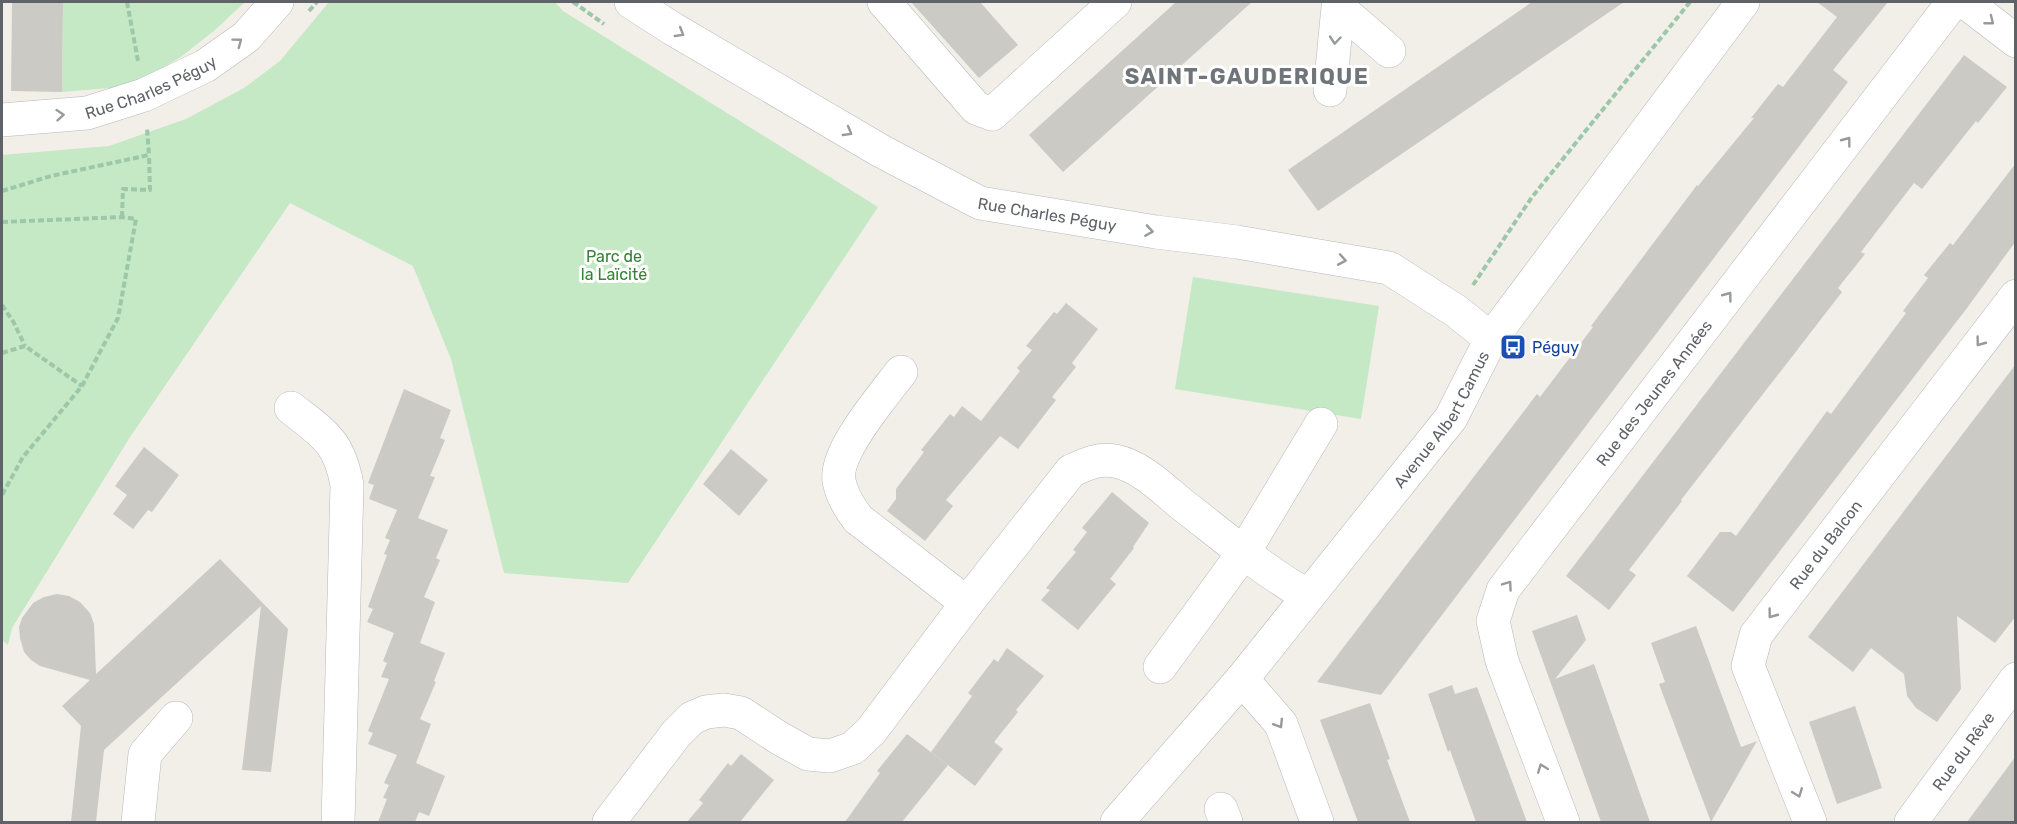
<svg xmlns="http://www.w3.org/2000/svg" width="2017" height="824" font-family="Rubik,sans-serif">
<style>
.green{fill:#c5e8c5}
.building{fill:#cccac5}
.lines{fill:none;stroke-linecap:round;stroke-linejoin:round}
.minor-casing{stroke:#b5b8bc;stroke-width:34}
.path{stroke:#9cc7a9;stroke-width:4;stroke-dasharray:6 3;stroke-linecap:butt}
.minor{stroke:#fff;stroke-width:33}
.oneway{stroke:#979a9d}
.labels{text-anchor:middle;stroke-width:6;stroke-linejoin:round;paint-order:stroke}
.street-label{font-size:16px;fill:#5f6368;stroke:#fff}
.park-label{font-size:16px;fill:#348238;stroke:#fff}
.transit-label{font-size:16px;fill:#164399;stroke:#fff;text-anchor:start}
.district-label{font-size:22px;font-weight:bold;letter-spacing:1.5px;fill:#70757a;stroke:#fff}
</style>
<rect width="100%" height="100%" fill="#f1efe8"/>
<g class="green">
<path d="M63,2H245L215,30L182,56L133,86L62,92Z"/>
<path d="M329,2H555L563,11L878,207L628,583L504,573L451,359L413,266L290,203L130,437L12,628L8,645L2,640V155L109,146L186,119L244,88L280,61Z"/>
<path d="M1193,277L1379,306L1361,419L1175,389Z"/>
</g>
<g class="building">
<path d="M12,2H63L62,92L11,91Z"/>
<path d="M911,2H980L1018,45L979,78Z"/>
<path d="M1176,2H1252L1063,172L1029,135Z"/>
<path d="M1532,2H1624L1318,211L1288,170Z"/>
<path d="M1817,2H1888L1833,70L1848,82L1381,695L1317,682L1537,394L1540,397L1593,327L1591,326L1697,185L1698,186L1754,118H1751L1778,84L1783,87L1837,17Z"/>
<path d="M1964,55L2007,87L1978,123L1976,121L1922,189L1914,183L1861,252L1865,254L1838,288L1842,292L1681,500L1682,501L1629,570L1636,575L1609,610L1566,576Z"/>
<path d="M2016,163V241L1967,308L1733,612L1687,576L1720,532H1731L1736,536L1827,411L1831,414L1906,313L1903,311L1928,278L1924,275L1950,243L1953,245Z"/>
<path d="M1066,303L1098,329L1072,363L1076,367L1052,397L1056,400L1018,449L1000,436L946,500L953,506L925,541L887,511L896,499V489L924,452L921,450L950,414L954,417L962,406L981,421L1020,371L1017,368L1032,350L1026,346L1054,312L1057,314Z"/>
<path d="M2016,364V616L1995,643L1957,616L1961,689L1937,722L1916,708L1907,696L1904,674L1871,648L1853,672L1808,637Z"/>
<path d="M404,389L451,410L440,438L445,440L430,476L435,477L418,518L448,530L436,558L440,560L424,597L435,602L420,643L445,653L434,681L436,682L420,719L431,724L416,763L445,776L429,816L419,812L415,822H378L387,799L383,798L389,785L384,783L397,755L368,744L373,733L368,731L389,679L381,677L387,663L383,661L394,633L367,622L373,609L368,607L387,555L384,554L390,540L385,538L397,510L369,499L374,485L368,483Z"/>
<path d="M144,447L179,475L152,512L148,510L133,529L113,514L127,495L115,486Z"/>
<path d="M731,449L768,480L739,516L703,484Z"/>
<path d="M1112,492L1149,523L1133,547L1134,548L1110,579L1116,584L1078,630L1041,600L1050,590L1046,588L1076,552L1073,550L1087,532L1082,528Z"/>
<path d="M220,559L288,629L271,772L242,770L261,606L104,750L96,822H71L81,726L62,706L90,680L40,666L31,660L24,652L20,638L19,627L22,618L33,603L44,597L57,594L69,596L80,602L90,613L94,624L96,674Z"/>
<path d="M1577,615L1586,640L1555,679L1594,664L1650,822H1601L1532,631Z"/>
<path d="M1696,626L1741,747L1757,741L1711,822L1659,684L1665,682L1651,643Z"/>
<path d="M1007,648L1044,676L1016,710L1018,712L994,742L1003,749L975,786L931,752L972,696L968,693L994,659L998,662Z"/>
<path d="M1452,685L1455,694L1477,687L1527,822H1476L1450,750L1448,752L1428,694Z"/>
<path d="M1370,703L1390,759L1387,760L1410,822H1358L1320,720Z"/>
<path d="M1855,706L1882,788L1837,804L1809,722Z"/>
<path d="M907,734L948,765L902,822H845L880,773L877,771Z"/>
<path d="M741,754L774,780L740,822H687L703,803L699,800L728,763L731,766Z"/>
<path d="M2016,756V822H1967Z"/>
</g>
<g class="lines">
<g class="minor-casing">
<g id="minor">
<path id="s1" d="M631,2L673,29L881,151L980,203L1156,232L1237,242L1389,268L1456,311L1491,339"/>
<path d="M884,2L976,108L992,114L1115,2"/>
<path d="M1965,2L2016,41"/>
<path d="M1330,90L1338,7L1389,51"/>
<path id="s2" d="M2,120L87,113L144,95L205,66L246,37L277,2"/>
<path d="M901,372C883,396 834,452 839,481C842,496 849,507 858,519L967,603"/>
<path d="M291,408C324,434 339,441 347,485L338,822"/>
<path d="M1160,667L1244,552L1321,424"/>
<path d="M1242,679L1281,724L1317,822"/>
<path d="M1221,809L1226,822"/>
<path d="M138,822L145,754L176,718"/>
<path d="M609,822L676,734L692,718L706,712L724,710L741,713L779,738L808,754L830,756L853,748L871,731L967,603L1071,471C1086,464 1098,458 1115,461C1141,466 1164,490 1184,506C1224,537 1264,571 1308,596"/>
<path id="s3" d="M1117,822L1242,679L1451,418L1491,339L1743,2"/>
<path id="s4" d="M1563,822L1502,661L1493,621L1503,590L1953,2"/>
<path id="s5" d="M1810,822L1748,666L1756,635L2016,296"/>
<path id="s6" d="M1911,822L2016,679"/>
</g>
</g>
<g class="path">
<path d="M127,2L138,61"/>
<path d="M573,2L604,24"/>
<path d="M309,11L317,2"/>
<path d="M2,191L51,176L149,155L147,128"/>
<path d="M122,217L123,189L150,190L149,155"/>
<path d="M2,222L122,217L136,219L118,318L82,386L23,457L2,495"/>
<path d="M1473,285L1532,197L1690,2"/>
<path d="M2,305L14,323L25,346"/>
<path d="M2,353L25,346L82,386"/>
</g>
<use href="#minor" class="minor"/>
</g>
<defs><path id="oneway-chevron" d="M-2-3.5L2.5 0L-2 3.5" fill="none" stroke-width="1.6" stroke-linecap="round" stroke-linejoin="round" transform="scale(1.5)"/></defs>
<g class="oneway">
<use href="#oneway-chevron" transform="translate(1990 21) rotate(38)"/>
<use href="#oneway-chevron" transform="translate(680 33) rotate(31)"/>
<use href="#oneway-chevron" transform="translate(1335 40) rotate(95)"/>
<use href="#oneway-chevron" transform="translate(238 42) rotate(-37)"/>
<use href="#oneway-chevron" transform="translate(60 115) rotate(-5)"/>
<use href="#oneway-chevron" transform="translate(848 132) rotate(30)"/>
<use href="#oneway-chevron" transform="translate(1847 141) rotate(-53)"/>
<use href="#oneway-chevron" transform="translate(1149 231) rotate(9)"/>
<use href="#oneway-chevron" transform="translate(1342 260) rotate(10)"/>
<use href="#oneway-chevron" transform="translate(1728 296) rotate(-53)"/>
<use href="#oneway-chevron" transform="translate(1980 342) rotate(127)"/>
<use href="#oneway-chevron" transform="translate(1508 585) rotate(-55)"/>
<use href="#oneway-chevron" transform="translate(1772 614) rotate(127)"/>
<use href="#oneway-chevron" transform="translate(1279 724) rotate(58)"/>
<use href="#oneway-chevron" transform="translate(1542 768) rotate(-111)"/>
<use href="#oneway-chevron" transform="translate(1798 793) rotate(69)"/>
</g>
<defs>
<g id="bus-square" transform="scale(1.35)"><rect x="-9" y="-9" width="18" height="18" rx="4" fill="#1a4fb4" stroke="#fff"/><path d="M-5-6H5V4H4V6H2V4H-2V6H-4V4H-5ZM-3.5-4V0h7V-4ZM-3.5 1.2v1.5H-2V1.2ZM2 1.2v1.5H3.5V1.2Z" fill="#fff"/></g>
</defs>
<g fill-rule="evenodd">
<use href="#bus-square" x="1513" y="347"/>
</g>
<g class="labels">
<g class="street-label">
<text dy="6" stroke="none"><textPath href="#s2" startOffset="154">Rue Charles Péguy</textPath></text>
<text dy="6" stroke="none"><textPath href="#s1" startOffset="471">Rue Charles Péguy</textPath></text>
<text dy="6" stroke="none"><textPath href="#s4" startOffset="494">Rue des Jeunes Années</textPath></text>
<text dy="6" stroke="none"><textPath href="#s3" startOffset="518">Avenue Albert Camus</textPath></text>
<text dy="6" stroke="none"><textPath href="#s5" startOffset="314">Rue du Balcon</textPath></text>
<text dy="6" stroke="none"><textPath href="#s6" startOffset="88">Rue du Rêve</textPath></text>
</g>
<g class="park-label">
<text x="614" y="262">Parc de<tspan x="614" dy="18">la Laïcité</tspan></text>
</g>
<g class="transit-label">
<text x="1532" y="353">Péguy</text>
</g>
<g class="district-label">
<text x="1247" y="84">SAINT-GAUDERIQUE</text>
</g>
</g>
<rect width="2017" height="824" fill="none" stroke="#5f6368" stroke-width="6"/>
</svg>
